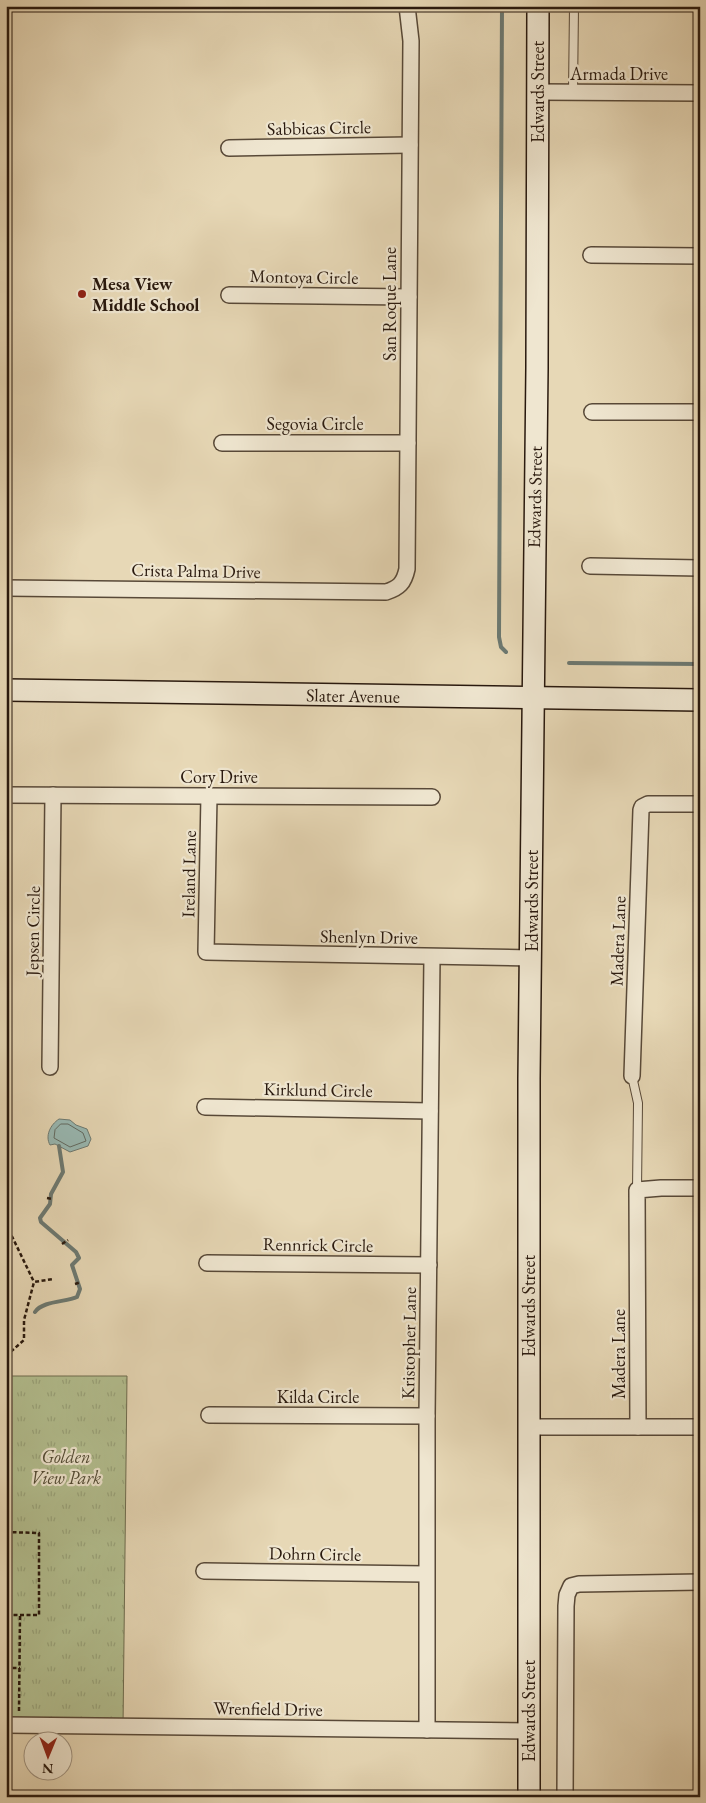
<svg xmlns="http://www.w3.org/2000/svg" width="706" height="1803" font-family="'EB Garamond',serif">
<style>
.park{fill:url(#park-tufts);stroke:#6e6c4f}
.water{fill:#98b9b4;stroke:#6c7972}
.lines{fill:none;stroke-linecap:round;stroke-linejoin:round}
.shore{stroke:#606961;stroke-width:1}
.stream{stroke:#6c7972;stroke-width:4}
.lane-casing{stroke:#584938;stroke-width:10}
.street-casing{stroke:#584938;stroke-width:18}
.secondary-casing{stroke:#29190e;stroke-width:24}
.path{stroke:#29190e;stroke-width:2.5;stroke-dasharray:4 2.5;stroke-linecap:butt}
.lane{stroke:#efe6d0;stroke-width:8}
.street{stroke:#efe6d0;stroke-width:15}
.secondary{stroke:#efe6d0;stroke-width:21}
.poi-dot{fill:#8f2418;stroke:#efe6d0;stroke-width:2}
.labels{text-anchor:middle;stroke-width:4.5;stroke-linejoin:round;paint-order:stroke}
.street-label{font-size:18px;fill:#29190e;stroke:#efe6d0}
.poi-label{font-size:18px;font-weight:bold;fill:#29190e;stroke:#efe6d0;text-anchor:start}
.park-label{font-size:18px;font-style:italic;fill:#524b35;stroke:#efe6d0}
</style>
<defs>
<pattern id="park-tufts" width="24" height="20" patternUnits="userSpaceOnUse" patternTransform="scale(1.25)"><rect width="24" height="20" fill="#b3bf90"/><path d="M3 7l-1-3M5 7V3M7 7l1-3M15 17l-1-3M17 17v-4M19 17l1-3" fill="none" stroke="#9aa47b"/></pattern>
</defs>
<rect width="100%" height="100%" fill="#e7d8b6"/>
<filter id="stains"><feTurbulence type="fractalNoise" baseFrequency=".004" numOctaves="4"/><feColorMatrix values="0 0 0 0 .2 0 0 0 0 .09 0 0 0 0 .02 0 0 0 .5 -.17"/></filter>
<radialGradient id="worn" r=".72"><stop offset=".6" stop-color="#630" stop-opacity="0"/><stop offset="1" stop-color="#630" stop-opacity=".3"/></radialGradient>
<path class="park" d="M6,1376H127L123,1727L6,1725Z"/>
<path class="water" d="M59,1119L70,1120L76,1125L87,1129L91,1139L88,1146L70,1152L55,1144L50,1145C45,1136 50,1125 59,1119Z"/>
<g class="lines">
<path class="shore" d="M61,1124H68L83,1133L86,1141L70,1147L54,1138L55,1130Z"/>
<g class="stream">
<path d="M502,6L499,637L501,647L506,652"/>
<path d="M569,663L700,664"/>
<path d="M35,1312C42,1301 66,1302 77,1297L80,1289L72,1265L79,1258L76,1252L41,1222L40,1218L50,1204L51,1194L63,1172L59,1146"/>
</g>
<g class="lane-casing">
<g id="lane">
<path d="M573,93L574,6"/>
<path d="M632,1076L638,1103L637,1190"/>
</g>
</g>
<g class="street-casing">
<g id="street">
<path d="M539,92L700,93"/>
<path d="M229,148L410,145"/>
<path d="M591,255L700,256"/>
<path d="M229,295L409,297"/>
<path d="M592,412H700"/>
<path d="M222,443H408"/>
<path d="M590,566L700,568"/>
<path d="M6,588L386,592C399,588 404,583 407,569L411,41L407,6"/>
<path d="M6,795L432,797"/>
<path d="M209,796L206,952L532,958"/>
<path d="M50,1067L53,795"/>
<path d="M632,1076L641,810L642,807L648,804H700"/>
<path d="M205,1107L430,1111"/>
<path d="M207,1263L429,1265"/>
<path d="M209,1415L427,1416"/>
<path d="M529,1427H700"/>
<path d="M638,1427L637,1190L661,1188H700"/>
<path d="M204,1571L426,1574"/>
<path d="M6,1725L530,1731"/>
<path d="M427,1730V1416L432,957"/>
<path d="M565,1797L566,1606L567,1595L571,1586L579,1584L700,1582"/>
</g>
</g>
<g class="secondary-casing">
<g id="secondary">
<path d="M6,690L700,700"/>
<path d="M529,1797V1079L537,368L538,6"/>
</g>
</g>
<g class="path">
<path d="M47,1198L53,1199"/>
<path d="M6,1224L34,1282"/>
<path d="M62,1244L68,1240"/>
<path d="M75,1284L81,1282"/>
<path d="M6,1356L24,1340V1320L34,1282L53,1279"/>
<path d="M6,1532L39,1533V1615H6"/>
<path d="M6,1668H20"/>
<path d="M19,1711L20,1615"/>
</g>
<use href="#lane" class="lane"/>
<use href="#street" class="street"/>
<use href="#secondary" class="secondary"/>
</g>
<circle class="poi-dot" cx="82" cy="294" r="5"/>
<g class="labels">
<g class="street-label">
<text x="619" y="80">Armada Drive</text>
<text transform="translate(538 92) rotate(-90)" y="6">Edwards Street</text>
<text transform="translate(319 128) rotate(-1)" y="6">Sabbicas Circle</text>
<text transform="translate(304 277) rotate(1)" y="6">Montoya Circle</text>
<text transform="translate(390 304) rotate(-90)" y="6">San Roque Lane</text>
<text x="315" y="430">Segovia Circle</text>
<text transform="translate(535 497) rotate(-89)" y="6">Edwards Street</text>
<text transform="translate(196 571) rotate(1)" y="6">Crista Palma Drive</text>
<text transform="translate(353 696) rotate(1)" y="6">Slater Avenue</text>
<text x="219" y="783">Cory Drive</text>
<text transform="translate(189 874) rotate(-89)" y="6">Ireland Lane</text>
<text transform="translate(532 901) rotate(-90)" y="6">Edwards Street</text>
<text transform="translate(33 931) rotate(-89)" y="6">Jepsen Circle</text>
<text transform="translate(369 937) rotate(1)" y="6">Shenlyn Drive</text>
<text transform="translate(618 941) rotate(-88)" y="6">Madera Lane</text>
<text transform="translate(318 1090) rotate(1)" y="6">Kirklund Circle</text>
<text transform="translate(318 1245) rotate(1)" y="6">Rennrick Circle</text>
<text transform="translate(529 1306) rotate(-90)" y="6">Edwards Street</text>
<text transform="translate(409 1343) rotate(-89)" y="6">Kristopher Lane</text>
<text transform="translate(619 1354) rotate(-90)" y="6">Madera Lane</text>
<text x="318" y="1403">Kilda Circle</text>
<text transform="translate(315 1554) rotate(1)" y="6">Dohrn Circle</text>
<text transform="translate(268 1709) rotate(1)" y="6">Wrenfield Drive</text>
<text transform="translate(529 1711) rotate(-90)" y="6">Edwards Street</text>
</g>
<g class="poi-label">
<text x="92" y="290">Mesa View<tspan x="92" dy="21">Middle School</tspan></text>
</g>
<g class="park-label">
<text x="66" y="1463">Golden<tspan x="66" dy="21">View Park</tspan></text>
</g>
</g>
<rect width="706" height="1803" fill="none" stroke="#e7d8b6" stroke-width="25"/>
<rect x="8" y="8" width="691" height="1788" fill="none" stroke="#29190e" stroke-width="2.5"/>
<rect x="12" y="12" width="681" height="1778" fill="none" stroke="#29190e"/>
<g transform="translate(48 1756) rotate(181)"><circle r="24" fill="#efe6d0" stroke="#a09482"/>
<path d="M0-4L9 19L0 12L-9 19Z" fill="#8f2418"/>
<text y="-8" font-size="14" font-weight="bold" text-anchor="middle" fill="#29190e">N</text>
</g>
<rect width="100%" height="100%" filter="url(#stains)"/>
<rect width="100%" height="100%" fill="url(#worn)"/>
</svg>
